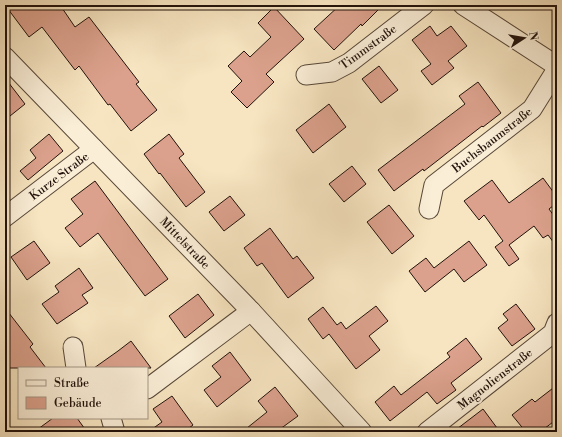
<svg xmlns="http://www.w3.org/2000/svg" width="562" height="437" font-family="'Libre Bodoni',serif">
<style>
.building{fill:#dba18c;stroke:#22120b}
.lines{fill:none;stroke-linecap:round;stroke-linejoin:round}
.street-casing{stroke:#574738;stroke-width:21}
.street{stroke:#faeed7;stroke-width:19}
.labels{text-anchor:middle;stroke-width:4;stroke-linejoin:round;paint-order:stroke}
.street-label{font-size:12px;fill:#22120b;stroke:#faeed7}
</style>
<rect width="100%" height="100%" fill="#f7e5c1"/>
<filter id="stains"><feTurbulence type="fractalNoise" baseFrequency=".005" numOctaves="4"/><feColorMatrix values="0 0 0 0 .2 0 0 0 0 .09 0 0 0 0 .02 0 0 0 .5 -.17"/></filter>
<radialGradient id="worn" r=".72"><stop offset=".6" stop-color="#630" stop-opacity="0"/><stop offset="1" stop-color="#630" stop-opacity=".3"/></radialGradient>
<g class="building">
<path d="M5,5H60L75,27L89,17L139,82L136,84L157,110L131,131L110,104L108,105L79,66L75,70L42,27L29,37Z"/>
<path d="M340,5H383L362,26L361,24L334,50L314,29Z"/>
<path d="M274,7L304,39L266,74L274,82L247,108L231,92L242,81L228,66L244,51L250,57L271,37L258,23Z"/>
<path d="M430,26L437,36L451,26L467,46L448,61L454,68L432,85L421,71L431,64L412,40Z"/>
<path d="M379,66L398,90L381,103L362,79Z"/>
<path d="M5,78L25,104L5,120Z"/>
<path d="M478,82L501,113L483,127L482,126L424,171L423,169L394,191L378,170L465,104L459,96Z"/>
<path d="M329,104L346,127L313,153L296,130Z"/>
<path d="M49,134L63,151L28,180L20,171L36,158L30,150Z"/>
<path d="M169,134L184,154L179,158L205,192L186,207L160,173L159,174L144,154Z"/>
<path d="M352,166L366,184L344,202L329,184Z"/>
<path d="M543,178L557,197V203L549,209L557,220V247L548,235L543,238L534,226L509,245L519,259L509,266L495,247L503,241L484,215L479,220L464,201L492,180L509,203Z"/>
<path d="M95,181L168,279L145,296L98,233L80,247L65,228L83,214L71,199Z"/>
<path d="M230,196L245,215L224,231L209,212Z"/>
<path d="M389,205L414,236L392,254L367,222Z"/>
<path d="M270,228L293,259L297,256L314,278L288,298L262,263L257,266L244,248Z"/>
<path d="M34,241L50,263L27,280L11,257Z"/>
<path d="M469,241L487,265L464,282L454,269L425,292L409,271L426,258L434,268Z"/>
<path d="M79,268L93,288L82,295L88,303L57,324L42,304L59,292L55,286Z"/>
<path d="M198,294L214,315L185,338L169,316Z"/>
<path d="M516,304L535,329L512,346L498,328L508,320L503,314Z"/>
<path d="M376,306L388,321L369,336L380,350L356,369L329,334L323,339L308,319L323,307L337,325L341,322L346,329Z"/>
<path d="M5,308L33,344L30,347L46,368H5Z"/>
<path d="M466,338L482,359L451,383L456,390L437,404L427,392L390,421L375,402L394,386L401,395L450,357L447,353Z"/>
<path d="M131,341L151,368H94L118,351Z"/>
<path d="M230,352L251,380L217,407L204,390L221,377L212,366Z"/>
<path d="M557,385V419L540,432H526L512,415L532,399L535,402Z"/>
<path d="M275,387L298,416L276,432H242L267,412L258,401Z"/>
<path d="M172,396L193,425L184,432H148L162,422L153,409Z"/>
<path d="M483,409L500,432H453Z"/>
<path d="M53,418H77L87,432H34Z"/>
</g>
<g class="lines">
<g class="street-casing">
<g id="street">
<path d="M463,5L557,66"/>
<path d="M5,57L251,311L362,432"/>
<path d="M306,75L332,72L349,63L424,5"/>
<path d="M429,209L434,185L532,109L557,69"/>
<path d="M5,217L94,149"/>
<path d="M73,347L76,368"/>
<path d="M147,389L251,311"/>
<path d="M111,418L115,432"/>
<path d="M427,432L553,333L557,323"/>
</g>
</g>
<use href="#street" class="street"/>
</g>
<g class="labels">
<g class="street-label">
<text transform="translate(368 47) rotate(-36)" y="4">Timmstraße</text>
<text transform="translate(492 140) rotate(-38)" y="4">Buchsbaumstraße</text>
<text transform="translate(59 176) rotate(-37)" y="4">Kurze Straße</text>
<text transform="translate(185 243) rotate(46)" y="4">Mittelstraße</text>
<text transform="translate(495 379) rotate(-38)" y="4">Magnolienstraße</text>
</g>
</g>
<rect width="562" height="437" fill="none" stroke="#f7e5c1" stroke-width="20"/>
<rect x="6" y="6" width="550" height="425" fill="none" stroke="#22120b" stroke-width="2"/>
<rect x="10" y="10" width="542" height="417" fill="none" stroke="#22120b"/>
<rect x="18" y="367" width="130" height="52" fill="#faeed7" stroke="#a49685"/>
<rect x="26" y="380" width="20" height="6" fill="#faeed7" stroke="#a49685"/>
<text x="54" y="387" font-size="12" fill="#22120b">Straße</text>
<rect x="26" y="397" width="20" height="12" fill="#dba18c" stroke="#a49685"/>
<text x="54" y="407" font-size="12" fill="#22120b">Gebäude</text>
<g transform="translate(524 38) rotate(78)" stroke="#faeed7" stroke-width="3" paint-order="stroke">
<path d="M0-3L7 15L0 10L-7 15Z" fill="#22120b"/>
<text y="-6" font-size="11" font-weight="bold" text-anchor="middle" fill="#22120b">N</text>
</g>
<rect width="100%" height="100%" filter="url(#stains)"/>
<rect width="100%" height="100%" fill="url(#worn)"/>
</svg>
